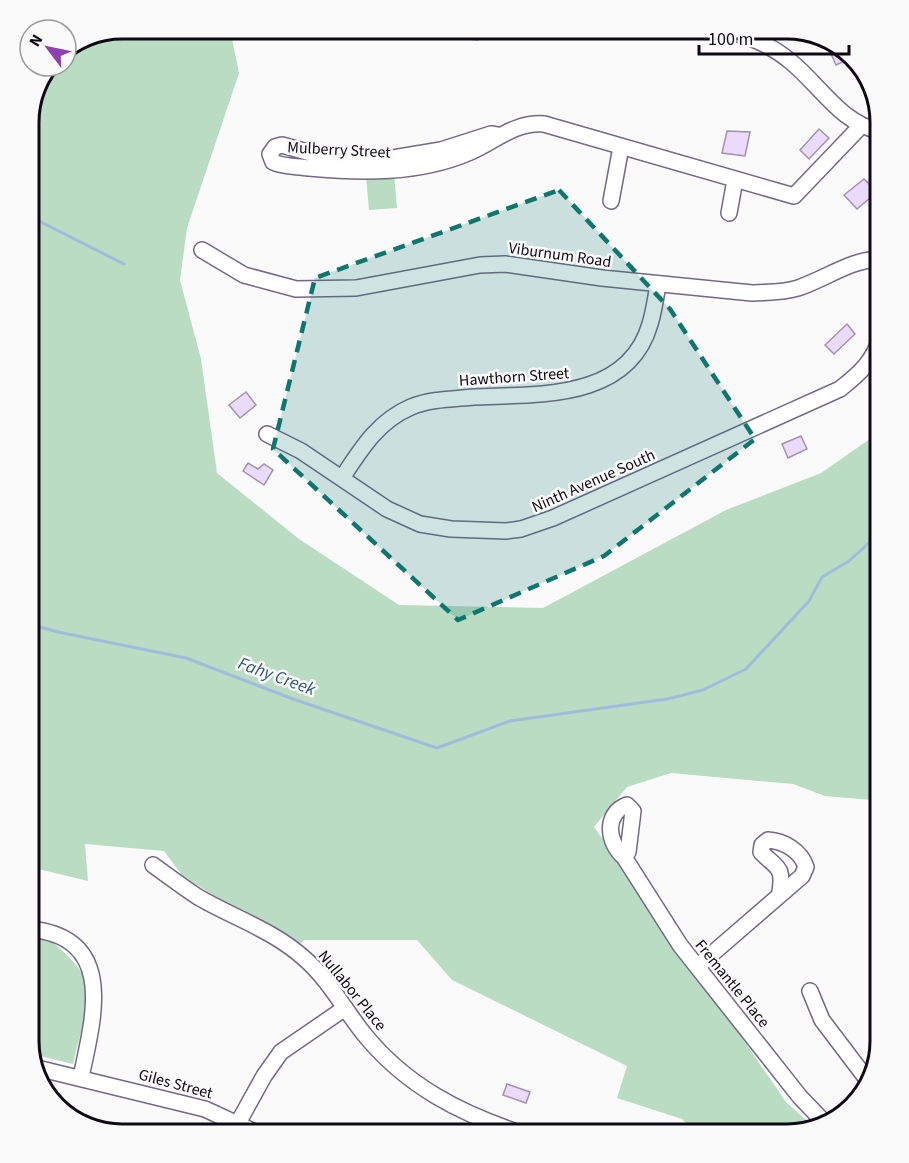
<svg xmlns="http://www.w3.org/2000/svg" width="909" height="1163" font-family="'Source Sans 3',sans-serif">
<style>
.green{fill:#badcc2}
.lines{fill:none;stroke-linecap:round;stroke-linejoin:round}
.stream{stroke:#a0bcdc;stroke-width:3}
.building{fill:#ebdbfa;stroke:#a292b0;stroke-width:1.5}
.minor-casing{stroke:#746885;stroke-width:18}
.minor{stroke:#fff;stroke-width:15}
.marked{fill:#0f766e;fill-opacity:0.2;stroke:#0f766e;stroke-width:4.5;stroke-dasharray:12 8;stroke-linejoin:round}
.labels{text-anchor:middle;stroke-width:5;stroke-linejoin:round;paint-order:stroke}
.street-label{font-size:16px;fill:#0e0914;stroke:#fafafa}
.water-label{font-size:18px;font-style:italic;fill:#2f5682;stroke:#fafafa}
.rim{fill:none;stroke:#0e0914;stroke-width:3}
</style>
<rect width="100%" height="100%" fill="#fafafa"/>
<g class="green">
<path d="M122,29H230L239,73L187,228L180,280L201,359L217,473L299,539L399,605L543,608L726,510L821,473L880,432V807L871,800L825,796L793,784L671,773L627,787L594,827L646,898L786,1102L814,1127L787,1134H697L682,1119L617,1098L627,1066L452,980L417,940H304L299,945L220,900L182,875L164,851L85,844L88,881L34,868L29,910V116L53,66H66V50Z"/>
<path d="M394,174L397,208L369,210L366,176Z"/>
<path d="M29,937H46C60,948 88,971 88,991C89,1009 77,1044 73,1064L32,1054L29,1041Z"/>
</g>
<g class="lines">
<g class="stream">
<path d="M29,216L124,264"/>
<path d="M29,624L58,632L186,658L293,699L437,748L510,721L667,699L703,690L746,669L809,601L822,577L849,561L880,533"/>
</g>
</g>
<g class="building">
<path d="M459,29H479L478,40L458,38Z"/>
<path d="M836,44L847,60L836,65L828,47Z"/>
<path d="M819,129L829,138L809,159L800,150Z"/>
<path d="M727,131L750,132L745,156L722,153Z"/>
<path d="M864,179L877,192L857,209L844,195Z"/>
<path d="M847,324L855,334L834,354L825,345Z"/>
<path d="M246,392L256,405L240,418L229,405Z"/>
<path d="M801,436L807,449L788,458L782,444Z"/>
<path d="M248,463L258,469L264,464L273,470L264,485L243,471Z"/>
<path d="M507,1084L530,1092L526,1103L503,1095Z"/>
</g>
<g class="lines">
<g class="minor-casing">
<g id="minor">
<path d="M723,29C747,36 770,44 790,61C819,84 842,125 880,131"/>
<path d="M497,135L491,134L441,150L393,158L314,154L282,145L275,147L270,154L273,162C283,167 297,166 309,168C362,173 418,174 468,153C495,142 513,122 544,124L794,196L860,127"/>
<path d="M611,201L621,147"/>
<path d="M729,213L735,180"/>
<path d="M202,250L244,275L296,289L356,288L480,265L505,264L602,278L752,293C767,292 783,293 798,288C825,279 852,259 880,259"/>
<path d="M267,434L301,451L387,509L420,524L451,529L506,531L521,529L553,518L840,389C859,374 875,360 880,337"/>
<path d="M342,478C361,449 378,421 411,407C430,399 454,399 474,397C537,394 628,401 650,324C654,311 656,297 658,284"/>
<path d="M624,857L628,852L633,811L627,805C603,814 608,844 624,857L680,945L800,1097L825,1123"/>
<path d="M153,865C168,876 183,887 198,897C234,918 273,930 305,959C329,980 344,1009 364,1034C406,1086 461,1114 523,1134"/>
<path d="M29,929C118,937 93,1019 81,1077"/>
<path d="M698,966L802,876L806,867C801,851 784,841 768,840L762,845L761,852C776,868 784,865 780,892"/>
<path d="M810,991L822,1020L869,1082"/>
<path d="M37,1068L205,1109L259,1134"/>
<path d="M238,1123L264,1076L281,1052L345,1008"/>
</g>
</g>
<use href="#minor" class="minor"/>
</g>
<path class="marked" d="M559,190L670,309L755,439L604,556L458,620L273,449L315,278Z"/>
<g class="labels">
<g class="street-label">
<text transform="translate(339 149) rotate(3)" y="6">Mulberry Street</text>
<text transform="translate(560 254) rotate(8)" y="6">Viburnum Road</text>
<text transform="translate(514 376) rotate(-4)" y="6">Hawthorn Street</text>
<text transform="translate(593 480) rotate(-24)" y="6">Ninth Avenue South</text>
<text transform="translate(733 983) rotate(51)" y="6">Fremantle Place</text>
<text transform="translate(353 990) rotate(51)" y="6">Nullabor Place</text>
<text transform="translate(176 1083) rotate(15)" y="6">Giles Street</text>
</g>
<g class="water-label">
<text transform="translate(277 676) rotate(20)" y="6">Fahy Creek</text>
</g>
</g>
<path d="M0 0H909V1163H0ZM122 39H787A83 83 0 0 1 870 122V1041A83 83 0 0 1 787 1124H122A83 83 0 0 1 39 1041V122A83 83 0 0 1 122 39Z" fill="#fafafa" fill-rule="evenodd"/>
<path class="rim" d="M122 39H787A83 83 0 0 1 870 122V1041A83 83 0 0 1 787 1124H122A83 83 0 0 1 39 1041V122A83 83 0 0 1 122 39Z"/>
<g transform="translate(48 48) rotate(302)"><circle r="28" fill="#fafafa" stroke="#9c9a9e" stroke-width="1.5"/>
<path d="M0-4.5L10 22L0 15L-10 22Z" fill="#9041b0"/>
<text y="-9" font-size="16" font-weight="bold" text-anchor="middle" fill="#0e0914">N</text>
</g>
<path d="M699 45v9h150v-9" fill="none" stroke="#0e0914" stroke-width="3"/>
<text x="708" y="45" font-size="18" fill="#0e0914" stroke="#fafafa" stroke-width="4.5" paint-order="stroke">100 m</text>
</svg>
